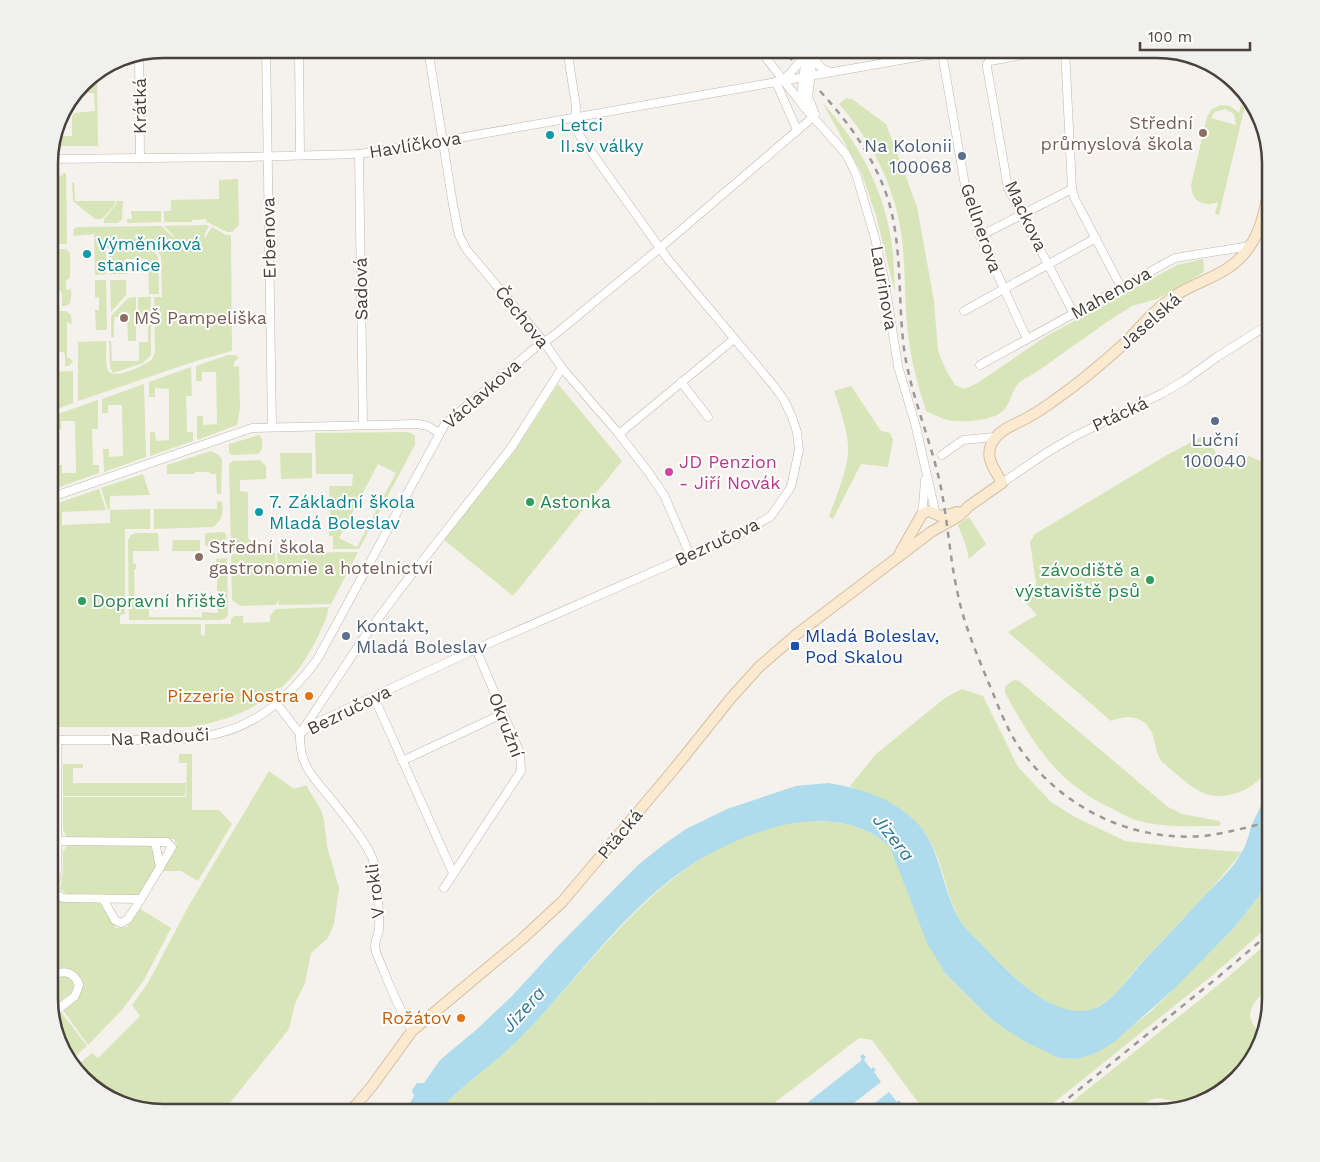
<svg xmlns="http://www.w3.org/2000/svg" width="1320" height="1162" font-family="'Work Sans',sans-serif">
<style>
.green{fill:#d8e5b8;fill-rule:evenodd}
.water{fill:#aedcec}
.lines{fill:none;stroke-linecap:round;stroke-linejoin:round}
.street-casing{stroke:#c0b7af;stroke-width:9}
.secondary-casing{stroke:#d4bfa1;stroke-width:12}
.street{stroke:#fff;stroke-width:8}
.secondary{stroke:#fbead0;stroke-width:10}
.rail{stroke:#999;stroke-width:2.5;stroke-dasharray:6 6;stroke-linecap:butt}
.education-dot{fill:#8d6e63;stroke:#fff;stroke-width:2}
.culture-dot{fill:#0f9aa8;stroke:#fff;stroke-width:2}
.service-dot{fill:#5c6f8a;stroke:#fff;stroke-width:2}
.hotel-dot{fill:#d1479c;stroke:#fff;stroke-width:2}
.leisure-dot{fill:#2e9e5b;stroke:#fff;stroke-width:2}
.transit-dot{fill:#1a4fb4;stroke:#fff;stroke-width:2}
.food-dot{fill:#e8710a;stroke:#fff;stroke-width:2}
.labels{text-anchor:middle;stroke-width:4;stroke-linejoin:round;paint-order:stroke}
.street-label{font-size:18px;fill:#49413a;stroke:#fff}
.education-label{font-size:18px;fill:#785e54;stroke:#fff;text-anchor:start}
.culture-label{font-size:18px;fill:#0d838f;stroke:#fff;text-anchor:start}
.service-label{font-size:18px;fill:#4e5e75;stroke:#fff;text-anchor:end}
.hotel-label{font-size:18px;fill:#b23c85;stroke:#fff;text-anchor:start}
.leisure-label{font-size:18px;fill:#27864d;stroke:#fff;text-anchor:start}
.transit-label{font-size:18px;fill:#164399;stroke:#fff;text-anchor:start}
.food-label{font-size:18px;fill:#c56008;stroke:#fff;text-anchor:end}
.water-label{font-size:19px;font-style:italic;fill:#347c96;stroke:#fff}
.rim{fill:none;stroke:#49413a;stroke-width:2.5}
</style>
<rect width="100%" height="100%" fill="#f5f1ec"/>
<g class="green">
<path d="M91,75H97L98,146H51L54,136H72V117L74,113L95,111L94,93H88V82H84Z"/>
<path d="M846,98L852,99L886,124L899,158L917,207L934,301L938,351L946,370L955,385L964,389L976,384L1045,337L1177,265L1203,259L1204,272L1157,299L1132,306L1107,322L1035,373C1030,376 1023,379 1019,383C1012,390 1011,402 1004,410C994,421 961,423 948,420C940,418 933,414 926,411C919,388 912,365 909,341C904,307 906,273 902,239C896,188 872,141 839,104Z"/>
<path d="M822,102C858,142 882,185 891,239C894,256 894,275 895,293L876,215L861,172Z"/>
<path d="M1221,105L1230,106L1239,113L1241,105L1245,106L1219,215L1215,214L1218,202C1204,208 1191,201 1191,185L1207,117L1212,109ZM1225,109L1234,114L1236,125L1211,118L1215,112Z"/>
<path d="M63,173H66L67,244H54L56,240H49V210H52V196H49V175L57,177L63,175Z"/>
<path d="M238,179L239,225L232,232H227L207,222L206,219L192,220V222H164V211H171V200L219,199V180Z"/>
<path d="M72,183H74L75,201H115V205L102,219H95L73,201Z"/>
<path d="M116,201H123L122,219L118,223H104V219L116,205Z"/>
<path d="M131,211H161V222L127,223V219H132Z"/>
<path d="M206,225L209,226L204,235L205,238L212,227L226,235H231L232,351L199,360L78,401V342L106,341C107,349 104,366 109,372C115,379 147,365 152,359L155,352L154,297H162L161,256L154,247L106,248V274L95,275L94,234L73,236L74,229L78,227L161,226L173,237L174,236L164,226Z"/>
<path d="M49,249H66L70,253V278L66,281V290L71,289C71,296 73,307 62,306V294L60,290L49,289V270H53V257L49,256Z"/>
<path d="M152,249L158,257L159,294H149L148,259H126V274H110L109,250Z"/>
<path d="M95,280H106L107,330H96L95,310H99V298L95,297Z"/>
<path d="M110,280H126V295L111,312Z"/>
<path d="M136,297V341H128L127,317H114V337H111V316L128,298Z"/>
<path d="M138,297H151V355L143,363L113,373L110,367L109,341H111L112,361H139V342H148V326H138Z"/>
<path d="M49,311H66L71,315L72,324L67,322V357L73,361L69,366H65V355L63,352L49,350V331L54,330V317H49Z"/>
<path d="M228,355H236L239,358L234,362V367L239,366L240,408L237,425L197,440V416H203V425L217,424L216,372H202V381H196V366Z"/>
<path d="M191,367L192,396H186L187,432H193V441L150,456V432H155L156,441L169,440V389L155,388V397H149V382Z"/>
<path d="M73,371V403L49,412V391L56,390L55,377H49V372Z"/>
<path d="M144,384L146,457L104,472L103,449H109V457L123,456L122,405H108V413H102V399Z"/>
<path d="M558,384L622,461L513,596L443,539L514,452Z"/>
<path d="M851,386L881,431L890,433L893,440L888,467L861,464L833,519L829,517C836,496 850,466 848,444C846,426 840,408 834,391Z"/>
<path d="M98,400V429H92L93,465H99V473L57,488L56,465H62V473H76L75,421H61V429H55V415Z"/>
<path d="M407,432L411,433L415,436V445L359,549H333V536H329V530L331,529L329,486H352L353,474H316L315,433ZM378,464L396,473L357,547L339,538Z"/>
<path d="M259,435L262,439V449L258,454L232,455L229,453V444Z"/>
<path d="M1205,435L1224,466L1229,463L1232,466L1249,456L1271,466V753C1270,759 1268,767 1265,772C1254,790 1225,801 1206,794C1190,788 1175,772 1162,762C1156,754 1156,745 1153,736C1147,716 1128,714 1111,721L1008,632L1037,615L1027,604L1037,590L1030,542L1035,534L1167,455Z"/>
<path d="M211,451L219,455L222,459L221,494H217L216,474H210L209,472H195V474H167V465Z"/>
<path d="M280,453H312V478L281,479Z"/>
<path d="M260,460L266,466V479L240,480V491L248,492V536L249,540H255V550L233,551L231,548L229,464L233,461Z"/>
<path d="M143,474L150,495L110,496V510L150,509V529H125V614L120,615V624H201V635L205,636V624H231V619L234,616H243V623L270,622V616L276,609L329,607L327,612L328,613C322,628 315,644 306,658C281,699 236,720 190,727H56L55,702L49,695V514L53,512L55,504L99,489L106,510L62,512V525L110,523V510H108L101,488Z"/>
<path d="M217,501L222,502C223,514 223,520 213,527L154,529V509H217Z"/>
<path d="M969,517L986,544L969,559L966,546L958,525Z"/>
<path d="M224,532L226,535L227,546H205V533Z"/>
<path d="M136,533H158L159,551H133V563L136,564V569H134L135,607H149V617H202V612L218,613L216,559L227,558L228,614L226,618L221,620H129L128,540L131,535Z"/>
<path d="M173,540H200V551H172Z"/>
<path d="M358,552L331,604L279,605L278,600L277,604L274,605L240,606L232,600L231,557L233,554L275,553L276,570L278,569L277,553Z"/>
<path d="M1014,680L1019,681L1168,807L1182,814L1219,821L1221,823L1219,826C1192,826 1162,828 1136,820C1129,818 1122,814 1115,810C1057,784 1035,746 1005,693V686Z"/>
<path d="M962,689L983,696L1018,767L1051,802L1075,817L1125,841L1188,848L1242,852C1210,892 1175,927 1140,964C1129,976 1120,991 1107,1001C1101,1006 1092,1011 1083,1011C1049,1015 1006,970 984,947C977,939 967,931 961,922C947,899 945,871 933,847C916,811 884,802 850,786L876,754L945,698Z"/>
<path d="M179,754H192V810H219L232,824L198,881L181,871H161L177,845L174,839L71,838L66,836L63,830V797H186L187,763H179Z"/>
<path d="M63,764H83V768H73V783H186L185,796H63Z"/>
<path d="M269,771L294,789L306,785L321,810L324,820L327,846L339,888L334,924L328,938L311,953L305,983L295,1004L289,1029L222,1113H162L119,1105L82,1080L74,1068L92,1053L98,1058L140,1016L132,1005L148,983L188,907Z"/>
<path d="M800,821C836,821 863,822 890,847L945,973L990,1018L1059,1058L1078,1059L1098,1052L1149,1013L1174,989L1233,929L1271,881V924L1214,974L1041,1113H926L872,1040L859,1038L773,1104L664,1112L653,1102L638,1113H437C459,1087 488,1069 513,1045C602,958 666,842 800,821Z"/>
<path d="M147,844L153,848L157,866L142,892L134,896L68,895L60,889L63,870V851L68,845Z"/>
<path d="M55,901L101,902L116,928L127,927L139,908L171,928L144,980L122,1010L88,1045L63,1010C68,1007 75,1003 78,998C92,979 69,960 49,974V906Z"/>
<path d="M1271,940V986C1252,1002 1239,1017 1264,1035L1262,1043L1238,1080L1201,1104L1194,1106L1160,1098L1153,1099L1145,1103L1132,1113H1058L1221,983Z"/>
<path d="M64,975C76,979 76,987 70,996H67L50,1009L49,989L61,979L58,977Z"/>
<path d="M61,1012L87,1046L69,1062L60,1050L52,1018Z"/>
<path d="M250,1105H278L283,1113H235Z"/>
</g>
<g class="water">
<path d="M828,783C862,788 895,799 919,825C942,852 942,892 961,922C968,932 979,941 987,950C1012,976 1058,1025 1098,1007C1114,1000 1135,969 1148,956C1167,936 1186,916 1205,895C1218,882 1233,868 1242,852C1247,844 1249,833 1252,824C1258,811 1265,799 1271,786V881L1233,929L1174,989L1114,1042L1098,1052L1078,1059L1059,1058L1026,1042L1008,1031L990,1018L945,973L927,943L890,847C869,827 843,821 814,821C790,822 770,828 748,836C723,846 700,858 678,874C615,920 569,991 513,1045C488,1069 459,1087 437,1113H404L414,1096L412,1090L417,1083H424L440,1060L476,1030L512,996L557,947L638,865L663,845L686,829L727,809L796,786Z"/>
<path d="M863,1054L866,1057L864,1060L871,1069L873,1067L876,1070L874,1072L881,1082L841,1113H794L862,1060L860,1056Z"/>
<path d="M889,1092L897,1102L899,1100L909,1113H907L900,1105L906,1113H862Z"/>
</g>
<g class="lines">
<g class="street-casing">
<g id="street">
<path d="M266,49L272,427"/>
<path d="M428,49L453,205L459,235L466,249L544,342L562,368L619,434L649,473L664,495L690,555"/>
<path d="M759,49L805,108L846,154L856,174L875,238L884,278L898,366L916,427L936,515"/>
<path d="M814,49L808,97L815,114"/>
<path d="M1055,49L990,61L987,64V67L1008,188L1074,314"/>
<path d="M1065,49L1072,189L1075,199L1121,287"/>
<path d="M299,50L300,155"/>
<path d="M266,51L366,49"/>
<path d="M139,53L140,158"/>
<path d="M942,53L966,191L980,236L1027,339"/>
<path d="M815,54C816,64 820,69 830,72"/>
<path d="M784,80L800,62L803,49"/>
<path d="M776,82L797,130"/>
<path d="M803,104L801,95L807,49"/>
<path d="M359,154L363,425"/>
<path d="M49,159L246,157L359,154L453,139L963,49"/>
<path d="M980,236L1072,189"/>
<path d="M964,311L1096,238"/>
<path d="M980,365L1175,258L1250,246"/>
<path d="M681,382L708,417"/>
<path d="M619,434L734,339"/>
<path d="M942,455L963,440L995,437"/>
<path d="M1002,483L1046,453L1075,436L1163,393L1185,380L1217,357L1271,323"/>
<path d="M49,498L252,428L417,424L428,426L439,433"/>
<path d="M921,515L923,507L925,480"/>
<path d="M374,697L453,873"/>
<path d="M277,704L300,734"/>
<path d="M304,728L365,636L401,588L511,448L562,368"/>
<path d="M300,734L310,726L476,649L746,531L771,516L791,487L799,450L797,432L792,417L784,400L774,386L667,258L580,136L575,125L576,106L567,49"/>
<path d="M300,734C299,766 314,778 332,800C346,818 362,836 372,857C376,866 380,917 379,929C378,935 375,940 375,947C376,954 380,962 383,969C391,990 401,1011 412,1031"/>
<path d="M49,740C77,740 105,740 133,740C197,740 244,739 291,690C301,680 310,670 318,658L445,424L535,348L553,336L660,248L813,117"/>
<path d="M402,761L502,714"/>
<path d="M155,842L160,867"/>
<path d="M444,888L521,771L520,753L476,649"/>
<path d="M50,891L63,898L141,899L172,847L167,842L58,841"/>
<path d="M49,893L56,878L57,869V740"/>
<path d="M103,899L115,920L121,923L128,919L141,899"/>
<path d="M49,978C61,970 73,969 79,985L75,996L51,1015"/>
</g>
</g>
<g class="secondary-casing">
<g id="secondary">
<path d="M900,553L922,514L929,511L940,516L951,514L957,512"/>
<path d="M347,1113L356,1105L372,1086L412,1031L522,939L562,902L675,768L731,698L759,667L797,634L931,532L959,516L969,506L1002,483C996,471 985,459 991,445C997,430 1014,425 1027,418C1036,413 1044,408 1052,402C1078,384 1103,363 1126,342C1141,326 1157,307 1176,295C1203,278 1231,275 1250,246C1263,227 1266,202 1271,181"/>
</g>
</g>
<use href="#street" class="street"/>
<use href="#secondary" class="secondary"/>
<g class="rail">
<path d="M782,49L792,60"/>
<path d="M820,91C849,123 874,157 888,199C902,245 898,293 903,340C908,391 931,438 941,488C948,523 950,560 958,595C964,624 976,652 987,679C997,702 1006,729 1021,750C1063,808 1131,842 1204,836C1227,833 1249,827 1271,821"/>
<path d="M1050,1113L1217,978L1271,932"/>
</g>
</g>
<g class="education-dot">
<circle cx="1203" cy="133" r="5"/>
<circle cx="124" cy="318" r="5"/>
<circle cx="199" cy="557" r="5"/>
</g>
<g class="culture-dot">
<circle cx="550" cy="135" r="5"/>
<circle cx="87" cy="254" r="5"/>
<circle cx="259" cy="512" r="5"/>
</g>
<g class="service-dot">
<circle cx="962" cy="156" r="5"/>
<circle cx="1215" cy="421" r="5"/>
<circle cx="346" cy="636" r="5"/>
</g>
<circle class="hotel-dot" cx="669" cy="472" r="5"/>
<g class="leisure-dot">
<circle cx="530" cy="502" r="5"/>
<circle cx="1150" cy="580" r="5"/>
<circle cx="82" cy="601" r="5"/>
</g>
<rect class="transit-dot" x="790" y="641" width="10" height="10" rx="2.5"/>
<g class="food-dot">
<circle cx="309" cy="696" r="5"/>
<circle cx="461" cy="1018" r="5"/>
</g>
<g class="labels">
<g class="street-label">
<text transform="translate(140 106) rotate(-90)" y="6">Krátká</text>
<text transform="translate(415 145) rotate(-9)" y="6">Havlíčkova</text>
<text transform="translate(1026 216) rotate(65)" y="6">Mackova</text>
<text transform="translate(981 228) rotate(71)" y="6">Gellnerova</text>
<text transform="translate(269 238) rotate(-91)" y="6">Erbenova</text>
<text transform="translate(884 288) rotate(80)" y="6">Laurinova</text>
<text transform="translate(361 289) rotate(-91)" y="6">Sadová</text>
<text transform="translate(1111 293) rotate(-29)" y="6">Mahenova</text>
<text transform="translate(522 317) rotate(51)" y="6">Čechova</text>
<text transform="translate(1150 321) rotate(-41)" y="6">Jaselská</text>
<text transform="translate(482 394) rotate(-41)" y="6">Václavkova</text>
<text transform="translate(1120 414) rotate(-25)" y="6">Ptácká</text>
<text transform="translate(717 542) rotate(-25)" y="6">Bezručova</text>
<text transform="translate(349 710) rotate(-26)" y="6">Bezručova</text>
<text transform="translate(506 725) rotate(69)" y="6">Okružní</text>
<text transform="translate(160 737) rotate(-3)" y="6">Na Radouči</text>
<text transform="translate(620 834) rotate(-50)" y="6">Ptácká</text>
<text transform="translate(375 891) rotate(-97)" y="6">V rokli</text>
</g>
<g class="education-label">
<text x="1193" y="129" text-anchor="end">Střední<tspan x="1193" dy="21">průmyslová škola</tspan></text>
<text x="134" y="324">MŠ Pampeliška</text>
<text x="209" y="553">Střední škola<tspan x="209" dy="21">gastronomie a hotelnictví</tspan></text>
</g>
<g class="culture-label">
<text x="560" y="131">Letci<tspan x="560" dy="21">II.sv války</tspan></text>
<text x="97" y="250">Výměníková<tspan x="97" dy="21">stanice</tspan></text>
<text x="269" y="508">7. Základní škola<tspan x="269" dy="21">Mladá Boleslav</tspan></text>
</g>
<g class="service-label">
<text x="952" y="152">Na Kolonii<tspan x="952" dy="21">100068</tspan></text>
<text x="1215" y="446" text-anchor="middle">Luční<tspan x="1215" dy="21">100040</tspan></text>
<text x="356" y="632" text-anchor="start">Kontakt,<tspan x="356" dy="21">Mladá Boleslav</tspan></text>
</g>
<g class="hotel-label">
<text x="679" y="468">JD Penzion<tspan x="679" dy="21">- Jiří Novák</tspan></text>
</g>
<g class="leisure-label">
<text x="540" y="508">Astonka</text>
<text x="1140" y="576" text-anchor="end">závodiště a<tspan x="1140" dy="21">výstaviště psů</tspan></text>
<text x="92" y="607">Dopravní hřiště</text>
</g>
<g class="transit-label">
<text x="805" y="642">Mladá Boleslav,<tspan x="805" dy="21">Pod Skalou</tspan></text>
</g>
<g class="food-label">
<text x="299" y="702">Pizzerie Nostra</text>
<text x="451" y="1024">Rožátov</text>
</g>
<g class="water-label">
<text transform="translate(894 837) rotate(52)" y="7">Jizera</text>
<text transform="translate(523 1009) rotate(-48)" y="7">Jizera</text>
</g>
</g>
<path d="M0 0H1320V1162H0ZM163 58H1157A105 105 0 0 1 1262 163V999A105 105 0 0 1 1157 1104H163A105 105 0 0 1 58 999V163A105 105 0 0 1 163 58Z" fill="#f0f0ef" fill-rule="evenodd"/>
<path class="rim" d="M163 58H1157A105 105 0 0 1 1262 163V999A105 105 0 0 1 1157 1104H163A105 105 0 0 1 58 999V163A105 105 0 0 1 163 58Z"/>
<path d="M1140 42v8h110v-8" fill="none" stroke="#49413a" stroke-width="2.5"/>
<text x="1148" y="42" font-size="15" fill="#49413a" stroke="#ffffff" stroke-width="4" paint-order="stroke">100 m</text>
</svg>
